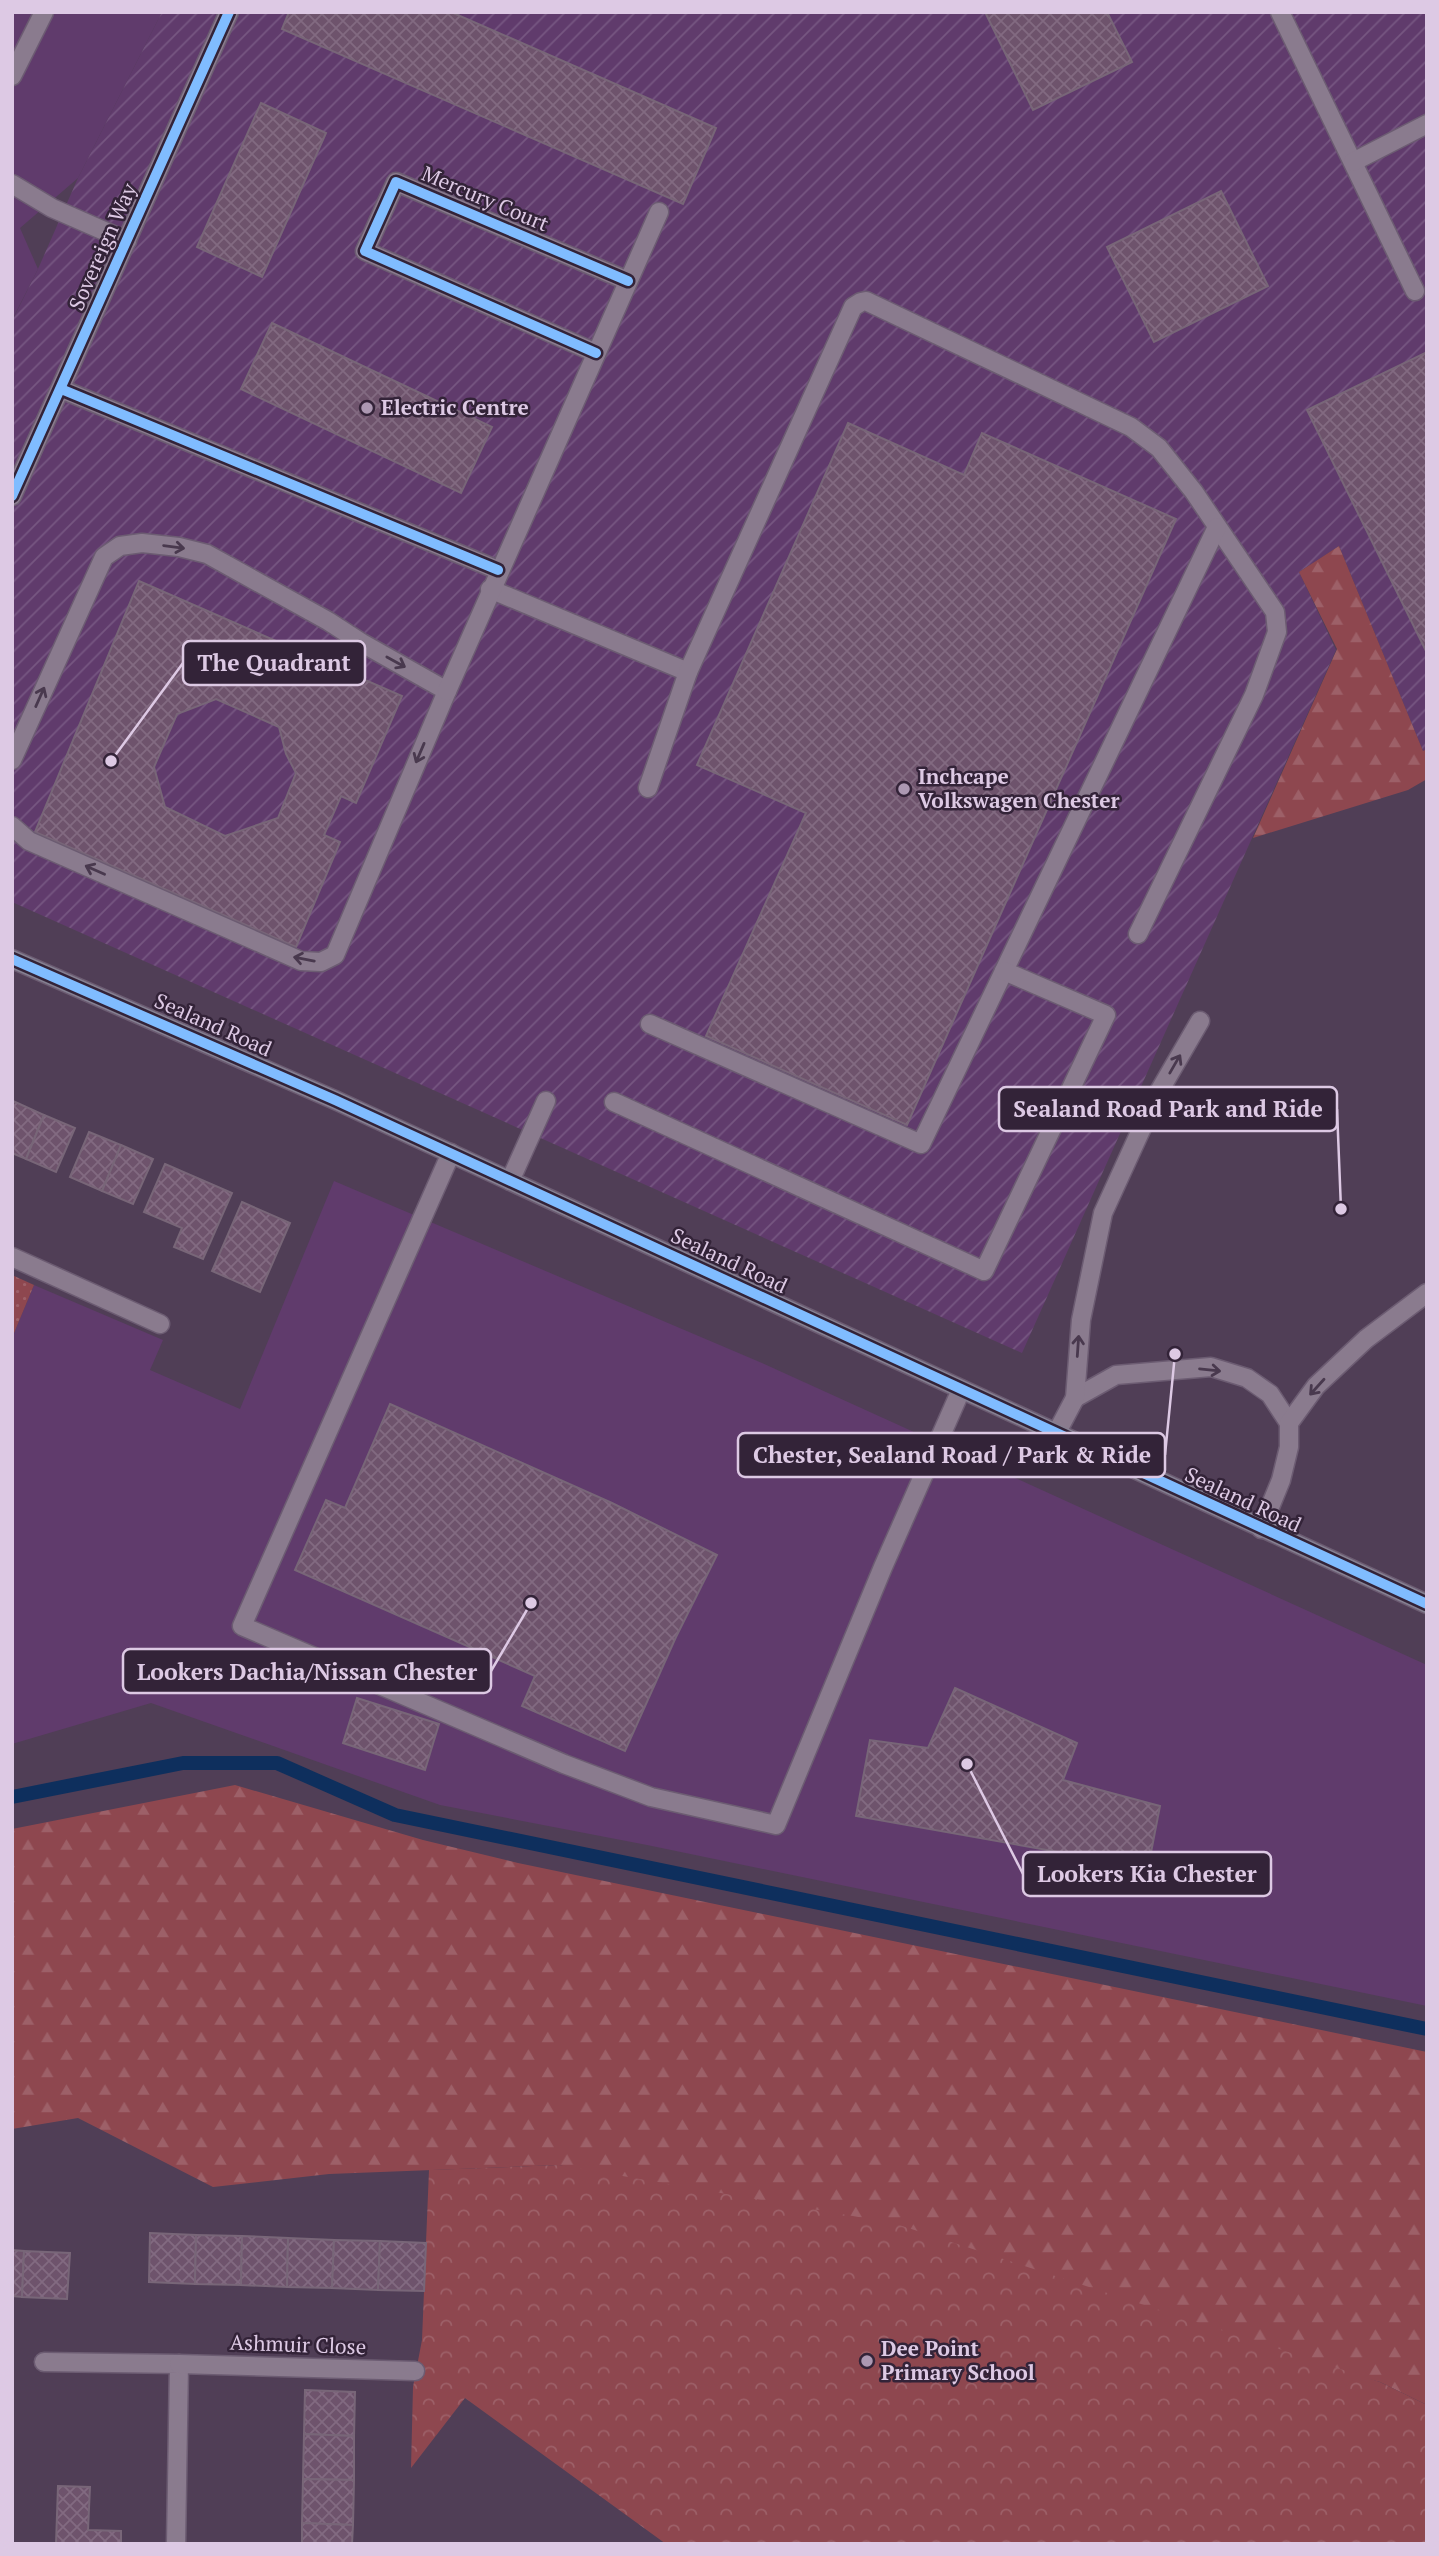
<svg xmlns="http://www.w3.org/2000/svg" width="1439" height="2556" font-family="'PT Serif',serif">
<style>
.built{fill:#603b6c}
.industrial{fill:url(#industrial-furrows)}
.grass{fill:url(#grass-dots)}
.forest{fill:url(#forest-firs)}
.park{fill:url(#park-crowns)}
.lines{fill:none;stroke-linecap:round;stroke-linejoin:round}
.stream{stroke:#0e2f5d;stroke-width:14}
.building{fill:url(#building-cross-hatch);stroke:#786678;stroke-width:2;fill-rule:evenodd}
.lane-casing{stroke:#6c5c72;stroke-width:21}
.street-casing{stroke:#6c5c72;stroke-width:21}
.secondary-casing{stroke:#6c5c72;stroke-width:21}
.primary-casing{stroke:#6c5c72;stroke-width:21}
.lane{stroke:#8a7b8e;stroke-width:18}
.street{stroke:#8a7b8e;stroke-width:18}
.secondary{stroke:#8a7b8e;stroke-width:18}
.primary{stroke:#858092;stroke-width:18}
.cycleway-casing{stroke:#332338;stroke-width:15}
.cycleway{stroke:#80bcff;stroke-width:10}
.oneway{stroke:#49394e}
.poi-dot{fill:#ac98b2;stroke:#332338;stroke-width:2.5}
.labels{text-anchor:middle;stroke-width:5;stroke-linejoin:round;paint-order:stroke}
.street-label{font-size:21px;fill:#ddc9e4;stroke:#332338}
.poi-label{font-size:21px;font-weight:bold;fill:#ddc9e4;stroke:#332338;text-anchor:start}
.leader{fill:none;stroke:#ddc9e4;stroke-width:2.5}
.callout-dot{fill:#ddc9e4;stroke:#332338;stroke-width:2.5}
.callout{fill:#332338;stroke:#ddc9e4;stroke-width:2.5}
.callout-label{font-size:23px;text-anchor:middle;font-weight:bold;fill:#ddc9e4}
</style>
<defs>
<pattern id="industrial-furrows" width="10" height="10" patternUnits="userSpaceOnUse" patternTransform="scale(1.75)"><rect width="10" height="10" fill="#603b6c"/><path d="M-1 1l2-2M0 10L10 0M9 11l2-2" fill="none" stroke="#765681"/></pattern>
<pattern id="grass-dots" width="8" height="8" patternUnits="userSpaceOnUse" patternTransform="scale(1.75)"><rect width="8" height="8" fill="#8e474f"/><path d="M2 2h.1M6 6h.1" fill="none" stroke="#9d6068" stroke-width="1.8" stroke-linecap="round"/></pattern>
<pattern id="forest-firs" width="22" height="20" patternUnits="userSpaceOnUse" patternTransform="scale(1.75)"><rect width="22" height="20" fill="#8e474f"/><path d="M5 1l3.5 6h-7zM16 11l3.5 6h-7z" fill="#9d6068"/></pattern>
<pattern id="park-crowns" width="20" height="18" patternUnits="userSpaceOnUse" patternTransform="scale(1.75)"><rect width="20" height="18" fill="#8e474f"/><path d="M2 6a3 3 0 1 1 6 0M12 15a3 3 0 1 1 6 0" fill="none" stroke="#9d6068"/></pattern>
<pattern id="building-cross-hatch" width="8" height="8" patternUnits="userSpaceOnUse" patternTransform="scale(1.75)"><rect width="8" height="8" fill="#6e536c"/><path d="M0 0l8 8M0 8l8-8" fill="none" stroke="#826a81"/></pattern>
</defs>
<rect width="100%" height="100%" fill="#503e56"/>
<g class="built">
<path d="M12,12H162L78,178L20,228L38,269L12,320Z"/>
<path d="M334,1181L762,1363L1427,1665V2006L647,1845L440,1805L151,1703L12,1744V1338L34,1285L163,1340L150,1370L240,1409Z"/>
</g>
<path class="industrial" d="M162,12H1427V749L1423,751L1339,546L1299,572L1336,650L1022,1353L12,902V321L38,269L78,178Z"/>
<path class="grass" d="M12,1275L34,1285L12,1338Z"/>
<g class="forest">
<path d="M1339,546L1423,751L1427,749V779L1408,790L1253,838L1337,649L1299,572Z"/>
<path d="M235,1785L423,1840L518,1863L1427,2052V2405L1380,2382L559,2165L329,2174L213,2187L78,2118L12,2129V1829Z"/>
</g>
<path class="park" d="M559,2165L893,2223L1380,2382L1427,2405V2544H666L465,2398L411,2468L413,2387L422,2340L429,2170Z"/>
<g class="lines">
<path class="stream" d="M12,1797L183,1763H277L395,1815L1427,2029"/>
</g>
<g class="building">
<path d="M289,12H451L716,128L683,204L282,29Z"/>
<path d="M985,12H1107L1132,62L1033,110Z"/>
<path d="M261,103L326,133L262,277L197,247Z"/>
<path d="M1221,191L1268,286L1154,342L1107,247Z"/>
<path d="M272,323L492,427L461,493L241,389Z"/>
<path d="M1427,352V653L1307,410Z"/>
<path d="M848,423L964,475L982,433L1176,519L907,1125L706,1036L806,813L697,765Z"/>
<path d="M139,581L402,696L356,803L341,796L324,835L340,842L296,947L35,832ZM216,699L279,727L286,754L296,773L278,818L225,836L165,807L154,767L177,714Z"/>
<path d="M13,1101L44,1115L26,1159L12,1153Z"/>
<path d="M44,1115L75,1128L56,1172L26,1159Z"/>
<path d="M89,1132L121,1145L102,1191L70,1177Z"/>
<path d="M121,1145L153,1159L133,1204L102,1191Z"/>
<path d="M165,1164L232,1193L203,1259L174,1247L182,1228L144,1212Z"/>
<path d="M242,1202L290,1223L260,1292L212,1271Z"/>
<path d="M390,1404L612,1503L717,1555L676,1637L625,1751L522,1706L535,1676L295,1570L326,1500L345,1508Z"/>
<path d="M955,1688L1077,1743L1063,1780L1160,1806L1148,1868L856,1816L870,1740L928,1748Z"/>
<path d="M357,1698L439,1724L425,1770L343,1743Z"/>
<path d="M150,2233L196,2235L195,2284L149,2282Z"/>
<path d="M196,2235L242,2236L241,2285L195,2284Z"/>
<path d="M242,2236L288,2238L287,2287L241,2285Z"/>
<path d="M288,2238L334,2240L332,2288L287,2287Z"/>
<path d="M334,2240L380,2241L378,2290L332,2288Z"/>
<path d="M380,2241L426,2243L424,2291L378,2290Z"/>
<path d="M12,2250L24,2251L22,2297L12,2296Z"/>
<path d="M24,2251L70,2253L67,2299L22,2297Z"/>
<path d="M305,2390L355,2392L354,2436L304,2434Z"/>
<path d="M304,2434L354,2436V2480L303,2479Z"/>
<path d="M303,2479L354,2480L353,2525L302,2523Z"/>
<path d="M58,2486L90,2487L88,2530L121,2531V2544H56Z"/>
<path d="M302,2523L353,2525L352,2544H302Z"/>
</g>
<g class="lines">
<g class="lane-casing">
<g id="lane">
<path d="M12,76L44,12"/>
<path d="M12,184L52,208L127,241"/>
<path d="M490,589L688,672"/>
<path d="M12,760L104,557L120,546L142,543L179,547L207,554L328,621L362,643L447,691L335,955L321,962L301,961L29,841L12,826"/>
<path d="M648,788L688,672L853,307L861,302L866,301L1131,427L1159,448L1194,492L1275,612L1277,632L1254,695L1138,934"/>
<path d="M650,1024L921,1144L1217,527"/>
<path d="M614,1102L984,1271L1106,1015L1004,971"/>
<path d="M451,1153L242,1626L564,1764L651,1797L776,1825L883,1567L961,1390"/>
<path d="M510,1181L546,1101"/>
<path d="M12,1257L160,1324"/>
<path d="M1075,1398L1116,1375L1211,1367L1247,1378L1270,1394L1289,1423"/>
<path d="M1056,1434L1075,1398L1081,1320L1103,1213L1157,1095L1200,1021"/>
<path d="M1261,1529L1281,1480L1289,1447V1423L1316,1386L1366,1339L1427,1293"/>
</g>
</g>
<g class="street-casing">
<g id="street">
<path d="M1280,12L1415,291"/>
<path d="M1353,162L1427,124"/>
<path d="M596,353L365,251L396,182L628,281"/>
<path d="M61,389L498,570"/>
<path d="M447,691L659,212"/>
<path d="M44,2362L179,2364L176,2544"/>
<path d="M179,2364L415,2371"/>
</g>
</g>
<g class="secondary-casing">
<path id="secondary" d="M12,496L229,12"/>
</g>
<g class="primary-casing">
<path id="primary" d="M12,959L335,1100L1427,1604"/>
</g>
<use href="#lane" class="lane"/>
<use href="#street" class="street"/>
<use href="#secondary" class="secondary"/>
<use href="#primary" class="primary"/>
<g class="cycleway-casing">
<g id="cycleway">
<path d="M596,353L365,251L396,182L628,281"/>
<path d="M61,389L498,570"/>
<path d="M12,496L229,12"/>
<path d="M12,959L335,1100L1427,1604"/>
</g>
</g>
<use href="#cycleway" class="cycleway"/>
</g>
<defs><path id="oneway-shaft" d="M-6 0H5M1.5-3L5.5 0L1.5 3" fill="none" stroke-width="1.6" stroke-linecap="round" stroke-linejoin="round" transform="scale(1.75)"/></defs>
<g class="oneway">
<use href="#oneway-shaft" transform="translate(174 547) rotate(8)"/>
<use href="#oneway-shaft" transform="translate(396 662) rotate(29)"/>
<use href="#oneway-shaft" transform="translate(40 697) rotate(-66)"/>
<use href="#oneway-shaft" transform="translate(420 753) rotate(113)"/>
<use href="#oneway-shaft" transform="translate(95 870) rotate(-156)"/>
<use href="#oneway-shaft" transform="translate(304 959) rotate(-169)"/>
<use href="#oneway-shaft" transform="translate(1175 1064) rotate(-60)"/>
<use href="#oneway-shaft" transform="translate(1078 1346) rotate(-86)"/>
<use href="#oneway-shaft" transform="translate(1210 1370) rotate(6)"/>
<use href="#oneway-shaft" transform="translate(1317 1387) rotate(132)"/>
</g>
<g class="poi-dot">
<circle cx="367" cy="408" r="7"/>
<circle cx="904" cy="789" r="7"/>
<circle cx="867" cy="2361" r="7"/>
</g>
<g class="labels">
<g class="street-label">
<text transform="translate(485 199) rotate(23)" y="7">Mercury Court</text>
<text transform="translate(103 247) rotate(-66)" y="7">Sovereign Way</text>
<text transform="translate(213 1025) rotate(24)" y="7">Sealand Road</text>
<text transform="translate(729 1261) rotate(25)" y="7">Sealand Road</text>
<text transform="translate(1243 1500) rotate(25)" y="7">Sealand Road</text>
<text transform="translate(298 2345) rotate(2)" y="7">Ashmuir Close</text>
</g>
<g class="poi-label">
<text x="381" y="415">Electric Centre</text>
<text x="918" y="784">Inchcape<tspan x="918" dy="24">Volkswagen Chester</tspan></text>
<text x="881" y="2356">Dee Point<tspan x="881" dy="24">Primary School</tspan></text>
</g>
</g>
<path class="leader" d="M111 761L183 663M1341 1209L1337 1109M1175 1354L1165 1455M531 1603L491 1671M967 1764L1023 1874"/>
<g class="callout-dot">
<circle cx="111" cy="761" r="7"/>
<circle cx="1341" cy="1209" r="7"/>
<circle cx="1175" cy="1354" r="7"/>
<circle cx="531" cy="1603" r="7"/>
<circle cx="967" cy="1764" r="7"/>
</g>
<g class="callout">
<rect x="183" y="641" width="182" height="44" rx="7"/>
<rect x="999" y="1087" width="338" height="44" rx="7"/>
<rect x="738" y="1433" width="427" height="44" rx="7"/>
<rect x="123" y="1649" width="368" height="44" rx="7"/>
<rect x="1023" y="1852" width="248" height="44" rx="7"/>
</g>
<g class="callout-label">
<text x="274" y="671">The Quadrant</text>
<text x="1168" y="1117">Sealand Road Park and Ride</text>
<text x="952" y="1463">Chester, Sealand Road / Park &amp; Ride</text>
<text x="307" y="1680">Lookers Dachia/Nissan Chester</text>
<text x="1147" y="1882">Lookers Kia Chester</text>
</g>
<rect width="1439" height="2556" fill="none" stroke="#ddc9e4" stroke-width="28"/>
</svg>
